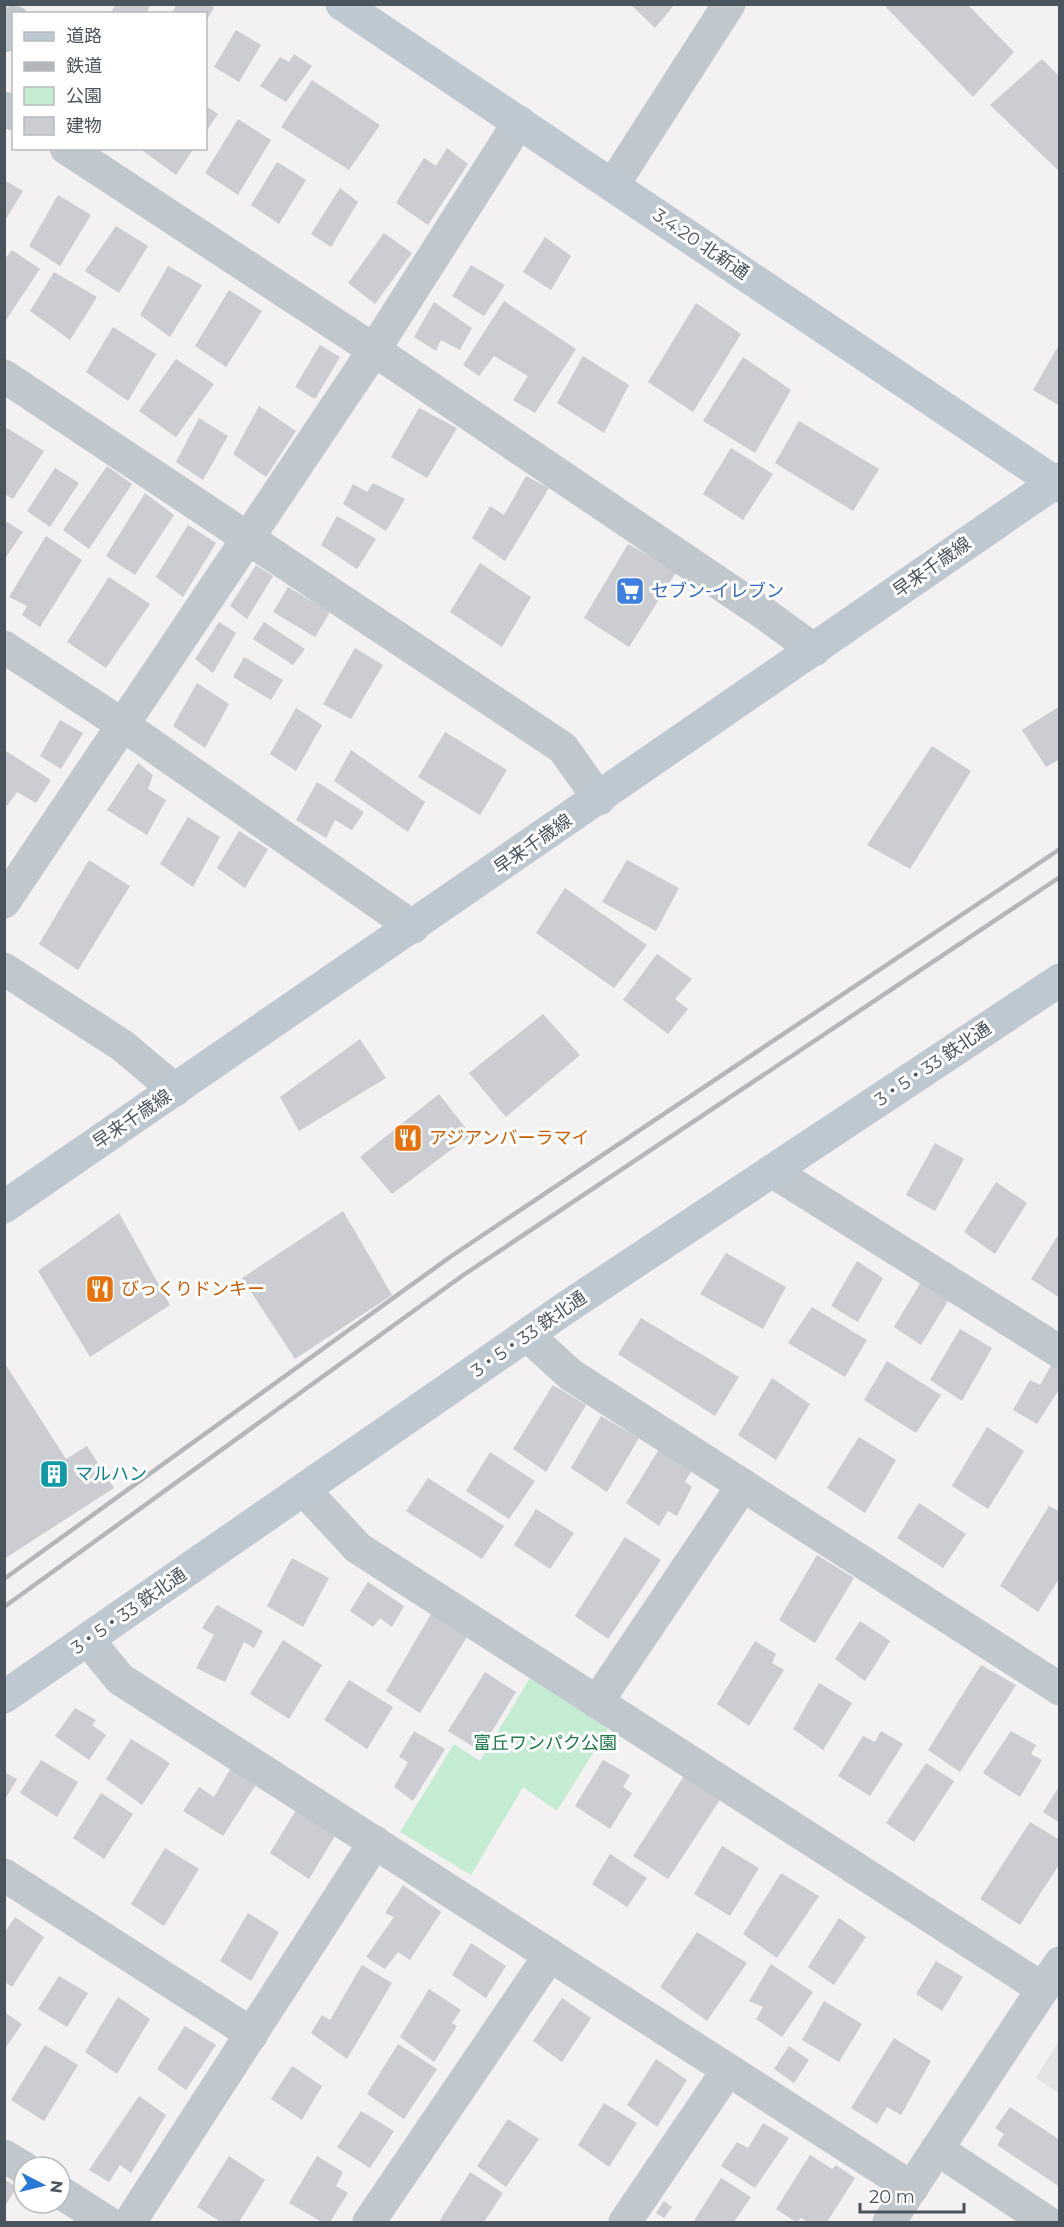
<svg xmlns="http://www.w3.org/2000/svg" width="1064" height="2227" font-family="Montserrat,'Noto Sans JP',sans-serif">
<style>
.education{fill:#e4e2e2}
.green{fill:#c4ecd3}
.building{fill:#cbcdd3}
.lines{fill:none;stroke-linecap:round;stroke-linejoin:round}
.street{stroke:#c0c8ce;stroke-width:33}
.secondary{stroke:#bec8d1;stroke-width:33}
.rail{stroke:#b4b6ba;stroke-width:4.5}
.labels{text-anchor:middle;stroke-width:6;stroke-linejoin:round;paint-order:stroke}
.street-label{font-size:18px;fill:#4a545d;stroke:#fff}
.shop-label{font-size:18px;fill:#366cbe;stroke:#fff;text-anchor:start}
.food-label{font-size:18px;fill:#c56008;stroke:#fff;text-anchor:start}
.culture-label{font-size:18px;fill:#0d838f;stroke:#fff;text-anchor:start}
.park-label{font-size:18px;fill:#1f7a4a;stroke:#fff}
</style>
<rect width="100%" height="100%" fill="#f3f1f1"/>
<path class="education" d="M1059,2041V2093L1036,2078Z"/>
<path class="green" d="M530,1678L608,1729L557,1811L523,1787L471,1875L400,1832L454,1744L480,1761Z"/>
<g class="building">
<path d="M116,4H151L146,14H110Z"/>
<path d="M177,4H209L214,8L206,21V14H171Z"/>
<path d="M630,4H675L655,28Z"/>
<path d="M883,4H967L1014,52L973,97Z"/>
<path d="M236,30L261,45L239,82L214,67Z"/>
<path d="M294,54L312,66L286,102L260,86L280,57L289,62Z"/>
<path d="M1042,59L1060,77V172L990,105Z"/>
<path d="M312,80L380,125L349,170L281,127Z"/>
<path d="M206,106L218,114L206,132Z"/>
<path d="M238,119L271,140L238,195L205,173Z"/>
<path d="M139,148H194L176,175Z"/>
<path d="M447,148L468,164L428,225L396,203L424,158L436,166Z"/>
<path d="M277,162L306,180L279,224L251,205Z"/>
<path d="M4,180L23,191L4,222Z"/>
<path d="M340,188L358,202L331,247L311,234Z"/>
<path d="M58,195L91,215L60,266L29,246Z"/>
<path d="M116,226L148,246L119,293L85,271Z"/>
<path d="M384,233L412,253L375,304L348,283Z"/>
<path d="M545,237L571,256L551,290L523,272Z"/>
<path d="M12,250L40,269L4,323V260Z"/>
<path d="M471,265L505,285L484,316L452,296Z"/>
<path d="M168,266L202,285L170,337L140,315Z"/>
<path d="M54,272L97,297L70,340L30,311Z"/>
<path d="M229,290L262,311L226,367L195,346Z"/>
<path d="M504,301L576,349L535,413L513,400L528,376L494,356L479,376L463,365Z"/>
<path d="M434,302L472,328L460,350L441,340L436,351L414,337Z"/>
<path d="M696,303L741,334L693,412L648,382Z"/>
<path d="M113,327L156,354L128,401L86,372Z"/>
<path d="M1060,343V406L1033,390Z"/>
<path d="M320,345L340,357L315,399L295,387Z"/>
<path d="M583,356L629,385L604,433L557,403Z"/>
<path d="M743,357L791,390L755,453L703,421Z"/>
<path d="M176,359L214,384L176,437L139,411Z"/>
<path d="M259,406L296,431L266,477L233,454Z"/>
<path d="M419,408L457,428L427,478L391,457Z"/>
<path d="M199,418L228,436L203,480L176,462Z"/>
<path d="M799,421L879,469L853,511L775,463Z"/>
<path d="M7,428L44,451L13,499L4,494V433Z"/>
<path d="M731,448L773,474L743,520L703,494Z"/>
<path d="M107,466L132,484L89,549L63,530Z"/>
<path d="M55,468L79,483L50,527L27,511Z"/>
<path d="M526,476L549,488L505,561L472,538L490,506L504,515Z"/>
<path d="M373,483L405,499L386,531L343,504L353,484L367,492Z"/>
<path d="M145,493L174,515L135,575L106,556Z"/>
<path d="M337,516L376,539L357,569L321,545Z"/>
<path d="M4,520L23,532L4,560Z"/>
<path d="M188,525L216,543L183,597L156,577Z"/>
<path d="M46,536L82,560L40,627L22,615L27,606L9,597Z"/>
<path d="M628,544L677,571L629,647L584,618Z"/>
<path d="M480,563L531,597L502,647L450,612Z"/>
<path d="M256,565L273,576L247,619L230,606Z"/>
<path d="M109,577L150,604L106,668L67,642Z"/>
<path d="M288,587L330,612L315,637L273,612Z"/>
<path d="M219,622L236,633L213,673L195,659Z"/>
<path d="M264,622L305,649L293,665L253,639Z"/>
<path d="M355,648L383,665L351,719L323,704Z"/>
<path d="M244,657L283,680L271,700L233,677Z"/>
<path d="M197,683L229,704L205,748L173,726Z"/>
<path d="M1060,706V759L1046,767L1022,730Z"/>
<path d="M296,708L322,725L296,771L270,754Z"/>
<path d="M60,720L83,733L61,769L40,756Z"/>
<path d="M445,732L507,770L480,815L418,777Z"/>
<path d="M932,746L971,771L910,869L867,845Z"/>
<path d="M351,750L425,802L408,832L334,781Z"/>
<path d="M6,751L51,780L36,803L17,792L7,806L4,804Z"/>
<path d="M138,763L153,775L148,789L166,800L147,835L107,810Z"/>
<path d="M317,782L364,812L352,830L335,820L326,838L296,820Z"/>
<path d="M188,817L220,837L193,887L160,864Z"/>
<path d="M239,831L268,849L245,888L217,868Z"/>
<path d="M89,860L130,886L78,970L39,944Z"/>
<path d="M627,860L679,888L656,931L602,902Z"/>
<path d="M565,888L647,945L614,988L536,933Z"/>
<path d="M657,954L692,979L675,999L688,1009L668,1034L623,1000Z"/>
<path d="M543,1014L580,1055L506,1117L469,1073Z"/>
<path d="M360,1039L386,1078L299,1131L280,1097Z"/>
<path d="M439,1094L471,1135L392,1194L360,1157Z"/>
<path d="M935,1143L964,1159L935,1211L906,1195Z"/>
<path d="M996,1182L1027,1203L995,1254L964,1232Z"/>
<path d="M343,1211L392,1295L295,1359L242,1278Z"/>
<path d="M119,1213L170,1305L90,1357L38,1271Z"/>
<path d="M1060,1232V1298L1031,1279Z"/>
<path d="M726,1253L786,1287L763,1329L700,1294Z"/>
<path d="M857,1261L883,1278L858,1322L831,1306Z"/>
<path d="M921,1282L948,1301L921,1345L894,1327Z"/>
<path d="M812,1307L867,1340L845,1377L788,1343Z"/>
<path d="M641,1318L739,1377L715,1416L618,1354Z"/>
<path d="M960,1329L992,1348L962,1401L930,1380Z"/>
<path d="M887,1361L941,1395L916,1433L864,1400Z"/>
<path d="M4,1362L66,1459L87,1446L114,1488L4,1559Z"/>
<path d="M1052,1364L1060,1369V1388L1037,1424L1013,1410L1030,1380L1040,1385Z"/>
<path d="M772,1378L810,1404L776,1460L738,1435Z"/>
<path d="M553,1385L586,1405L546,1472L513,1449Z"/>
<path d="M601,1416L639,1438L607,1492L571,1468Z"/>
<path d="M987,1427L1024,1451L988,1509L952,1486Z"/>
<path d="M859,1437L896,1460L865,1513L827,1488Z"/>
<path d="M661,1446L693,1468L685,1482L692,1487L677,1516L668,1511L659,1526L626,1503Z"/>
<path d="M490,1452L535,1481L509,1519L466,1491Z"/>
<path d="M428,1478L504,1526L482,1559L406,1511Z"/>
<path d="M919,1503L966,1534L943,1568L897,1538Z"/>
<path d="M1049,1506L1060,1512V1577L1038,1612L1000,1586Z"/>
<path d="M536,1509L574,1533L550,1569L514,1545Z"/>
<path d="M625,1537L661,1560L608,1639L575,1616Z"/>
<path d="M817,1555L854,1578L815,1643L779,1620Z"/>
<path d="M292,1558L329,1578L303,1627L267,1606Z"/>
<path d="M368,1582L404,1606L392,1627L380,1618L373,1627L350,1611Z"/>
<path d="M217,1605L263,1631L254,1648L244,1642L225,1682L196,1668L214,1635L202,1628Z"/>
<path d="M434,1609L470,1632L420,1713L386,1691Z"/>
<path d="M860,1621L890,1641L865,1681L835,1659Z"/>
<path d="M283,1640L322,1665L289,1719L250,1694Z"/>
<path d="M755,1641L776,1654L772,1663L784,1670L749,1726L717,1704Z"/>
<path d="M981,1665L1016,1685L960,1772L928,1750Z"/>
<path d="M485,1672L516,1692L480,1751L448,1731Z"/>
<path d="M349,1680L393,1707L367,1749L324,1720Z"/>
<path d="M819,1683L852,1703L823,1750L793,1729Z"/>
<path d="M75,1708L96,1720L92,1725L106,1735L89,1760L55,1736Z"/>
<path d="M414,1731L445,1749L413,1801L394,1787L408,1762L399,1757Z"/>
<path d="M881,1731L903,1744L870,1796L838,1776L863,1736L875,1742Z"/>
<path d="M1011,1731L1036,1745L1031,1754L1042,1760L1020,1797L983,1773Z"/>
<path d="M131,1739L170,1763L142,1805L106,1779Z"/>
<path d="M41,1760L78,1782L57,1817L20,1793Z"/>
<path d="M603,1760L630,1775L623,1787L632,1793L610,1829L575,1806Z"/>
<path d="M926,1763L954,1781L914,1842L886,1823Z"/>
<path d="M232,1766L257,1783L223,1836L183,1811L199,1787L214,1797Z"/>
<path d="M4,1772L17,1779L4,1801Z"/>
<path d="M686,1773L721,1798L668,1879L633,1856Z"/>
<path d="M1060,1785V1823L1043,1812Z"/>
<path d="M101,1793L133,1814L104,1859L73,1838Z"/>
<path d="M296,1810L335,1836L309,1879L270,1853Z"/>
<path d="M1030,1822L1060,1840V1863L1020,1925L980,1899Z"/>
<path d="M722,1846L759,1868L730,1916L694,1894Z"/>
<path d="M165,1848L199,1869L164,1926L131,1904Z"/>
<path d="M610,1854L647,1878L627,1907L592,1884Z"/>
<path d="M781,1873L819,1896L777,1958L743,1934Z"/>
<path d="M403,1885L441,1912L410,1960L398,1952L385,1969L366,1957L394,1917L385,1913Z"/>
<path d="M248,1913L279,1932L251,1981L220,1961Z"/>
<path d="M15,1917L44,1937L12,1987L4,1981V1934Z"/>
<path d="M839,1918L866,1937L834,1985L808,1967Z"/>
<path d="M697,1932L747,1963L707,2021L660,1987Z"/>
<path d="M471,1943L506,1966L486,1998L452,1975Z"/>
<path d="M936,1961L963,1977L942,2011L916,1994Z"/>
<path d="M771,1964L813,1992L782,2037L756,2019L763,2007L749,2001Z"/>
<path d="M362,1965L392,1983L347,2059L311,2033L322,2015L330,2020Z"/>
<path d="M59,1976L88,1993L67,2027L38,2009Z"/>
<path d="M429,1989L461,2010L452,2023L457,2026L434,2062L400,2037Z"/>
<path d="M118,1997L150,2019L117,2074L85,2052Z"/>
<path d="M562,1998L591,2018L562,2062L533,2041Z"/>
<path d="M824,2001L862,2024L839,2062L802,2040Z"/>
<path d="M4,2012L22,2024L4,2050Z"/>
<path d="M185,2026L216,2045L186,2090L157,2069Z"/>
<path d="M894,2038L931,2061L901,2115L887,2107L877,2124L851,2108Z"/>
<path d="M398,2044L437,2069L404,2119L367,2094Z"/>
<path d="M45,2045L78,2065L44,2121L11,2100Z"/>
<path d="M789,2046L809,2060L794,2083L774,2069Z"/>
<path d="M656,2059L687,2080L657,2127L627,2105Z"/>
<path d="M292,2066L322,2086L302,2120L271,2099Z"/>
<path d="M139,2096L166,2115L131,2173L120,2165L109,2182L89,2170Z"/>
<path d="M604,2103L637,2123L609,2167L578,2145Z"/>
<path d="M1010,2107L1060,2140V2187L997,2145L1004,2134L995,2128Z"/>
<path d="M361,2111L394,2131L370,2168L337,2147Z"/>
<path d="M508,2119L539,2139L506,2187L477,2166Z"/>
<path d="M763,2123L789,2138L755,2188L721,2166L737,2142L748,2148Z"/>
<path d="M810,2155L832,2169L836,2165L855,2178L827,2222H808L801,2218L796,2222L776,2209Z"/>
<path d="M229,2156L265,2180L239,2222H221L197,2207Z"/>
<path d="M317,2156L343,2172L336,2186L348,2193L330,2222H322L289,2203Z"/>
<path d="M470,2172L503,2193L484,2222H439Z"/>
<path d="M721,2178L751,2197L734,2222H693Z"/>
<path d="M5,2180L17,2187L5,2206Z"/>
<path d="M664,2201L672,2207L664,2218L656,2213Z"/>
</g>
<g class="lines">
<g class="street">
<path d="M4,36L14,22"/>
<path d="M4,108L14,114"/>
<path d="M66,148L374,350L765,614L814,650"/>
<path d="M613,185L729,4"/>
<path d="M4,376L563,748L599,799"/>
<path d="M4,647L123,725L413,927"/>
<path d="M4,902L374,350L519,122"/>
<path d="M4,969L123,1046L175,1090"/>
<path d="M772,1171L1060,1352"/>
<path d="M527,1335L571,1375L1060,1689"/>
<path d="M304,1490L358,1548L1043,1989"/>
<path d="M88,1640L120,1679L912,2188"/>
<path d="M597,1702L743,1485"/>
<path d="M4,1875L252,2034"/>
<path d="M937,2149L1047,2222"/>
<path d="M4,2156L24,2168"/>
<path d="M60,2192L107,2222"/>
<path d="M130,2222L375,1842"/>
<path d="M369,2222L550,1955"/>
<path d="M625,2222L728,2070"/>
<path d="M889,2222L1060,1963"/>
</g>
<g class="secondary">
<path d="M342,4L1060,486"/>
<path d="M4,1207L1060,479"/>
<path d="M4,1697L567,1307L1060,980"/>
</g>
<g class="rail">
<path d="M4,1579L450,1257L1060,849"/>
<path d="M4,1607L462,1276L1060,877"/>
</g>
</g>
<defs>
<g id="supermarket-square" transform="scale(1.5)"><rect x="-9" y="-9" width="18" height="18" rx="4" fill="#3f7fe0" stroke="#fff"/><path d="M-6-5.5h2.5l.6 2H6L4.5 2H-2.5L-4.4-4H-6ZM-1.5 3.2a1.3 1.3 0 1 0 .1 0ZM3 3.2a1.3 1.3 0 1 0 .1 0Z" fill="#fff"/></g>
<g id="restaurant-square" transform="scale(1.5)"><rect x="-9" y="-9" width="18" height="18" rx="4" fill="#e8710a" stroke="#fff"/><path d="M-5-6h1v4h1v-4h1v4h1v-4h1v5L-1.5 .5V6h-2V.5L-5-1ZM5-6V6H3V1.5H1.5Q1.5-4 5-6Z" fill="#fff"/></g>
<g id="building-square" transform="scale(1.5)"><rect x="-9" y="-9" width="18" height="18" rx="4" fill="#0f9aa8" stroke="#fff"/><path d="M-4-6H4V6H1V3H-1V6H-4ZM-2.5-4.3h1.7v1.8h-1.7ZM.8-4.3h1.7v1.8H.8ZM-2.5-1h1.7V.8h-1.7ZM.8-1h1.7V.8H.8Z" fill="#fff"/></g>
</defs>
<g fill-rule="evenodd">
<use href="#supermarket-square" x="630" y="591"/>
<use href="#restaurant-square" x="408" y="1138"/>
<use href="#restaurant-square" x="100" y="1289"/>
<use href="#building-square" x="54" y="1474"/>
</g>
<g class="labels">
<g class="street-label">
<text transform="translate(701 244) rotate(34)" y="6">3.4.20 北新通</text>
<text transform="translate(932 567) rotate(-35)" y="6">早来千歳線</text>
<text transform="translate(533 844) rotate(-35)" y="6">早来千歳線</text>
<text transform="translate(933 1064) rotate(-34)" y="6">3・5・33 鉄北通</text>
<text transform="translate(132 1119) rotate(-34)" y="6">早来千歳線</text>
<text transform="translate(529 1334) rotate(-35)" y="6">3・5・33 鉄北通</text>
<text transform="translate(129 1611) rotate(-35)" y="6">3・5・33 鉄北通</text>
</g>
<g class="shop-label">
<text x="651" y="597">セブン-イレブン</text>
</g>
<g class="food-label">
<text x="429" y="1144">アジアンバーラマイ</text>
<text x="121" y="1295">びっくりドンキー</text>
</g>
<g class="culture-label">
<text x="75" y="1480">マルハン</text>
</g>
<g class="park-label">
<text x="545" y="1749">富丘ワンパク公園</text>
</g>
</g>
<rect width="1064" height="2227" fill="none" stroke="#4a545d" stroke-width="12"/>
<rect x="12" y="12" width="195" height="138" fill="#ffffff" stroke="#b7bbbe" stroke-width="1.5"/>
<rect x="24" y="32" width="30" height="9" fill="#bec8d1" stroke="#b7bbbe" stroke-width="1.5"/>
<text x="66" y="42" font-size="18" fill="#4a545d">道路</text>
<rect x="24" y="62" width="30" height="9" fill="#b4b6ba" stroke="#b7bbbe" stroke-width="1.5"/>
<text x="66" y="72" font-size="18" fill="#4a545d">鉄道</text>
<rect x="24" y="87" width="30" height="18" fill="#c4ecd3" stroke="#b7bbbe" stroke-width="1.5"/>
<text x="66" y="102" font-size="18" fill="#4a545d">公園</text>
<rect x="24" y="117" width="30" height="18" fill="#cbcdd3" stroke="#b7bbbe" stroke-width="1.5"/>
<text x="66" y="132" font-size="18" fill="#4a545d">建物</text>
<g transform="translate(42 2185) rotate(97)"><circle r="28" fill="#ffffff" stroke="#b7bbbe" stroke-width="1.5"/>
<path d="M0-4.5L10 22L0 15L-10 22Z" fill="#2878d6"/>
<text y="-9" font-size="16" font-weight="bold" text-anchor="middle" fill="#4a545d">N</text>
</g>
<path d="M860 2203v9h104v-9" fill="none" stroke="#4a545d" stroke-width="3"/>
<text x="869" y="2203" font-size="18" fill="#4a545d" stroke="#ffffff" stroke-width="4.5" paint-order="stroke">20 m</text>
</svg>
